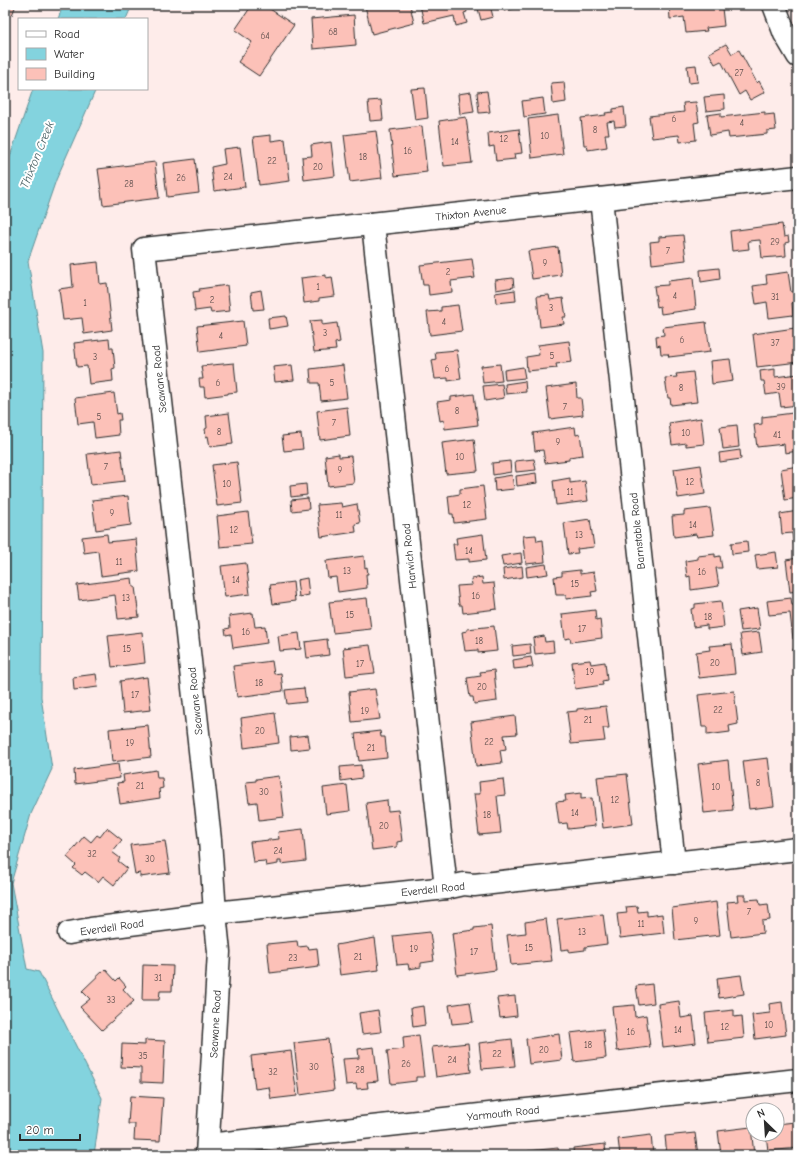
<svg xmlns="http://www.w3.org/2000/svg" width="803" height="1160" font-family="'Comic Neue',sans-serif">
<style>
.water{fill:#83d3de;stroke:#609096}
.building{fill:#fcc1b8;stroke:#2b2b2b}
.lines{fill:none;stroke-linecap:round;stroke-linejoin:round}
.minor-casing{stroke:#2b2b2b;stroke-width:25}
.minor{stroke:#fff;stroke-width:22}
.labels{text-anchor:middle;stroke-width:4;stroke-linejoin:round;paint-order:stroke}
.number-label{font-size:9px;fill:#5f504e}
.street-label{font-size:11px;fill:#2b2b2b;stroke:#fff}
.water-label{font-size:12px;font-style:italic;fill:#455d61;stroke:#fff}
</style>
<rect width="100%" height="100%" fill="#feecea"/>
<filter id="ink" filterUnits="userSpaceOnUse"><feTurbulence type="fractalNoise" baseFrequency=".025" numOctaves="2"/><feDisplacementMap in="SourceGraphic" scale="8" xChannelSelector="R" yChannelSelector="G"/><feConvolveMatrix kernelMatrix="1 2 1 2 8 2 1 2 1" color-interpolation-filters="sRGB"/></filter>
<g filter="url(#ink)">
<g class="water">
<path d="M63,5H132L126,19H58Z"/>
<path d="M33,89H96L56,180L28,261L43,353L41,697L52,769L31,814L11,883L27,969L39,972L102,1098L94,1155H5V171Z"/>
</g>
<g class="building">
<path d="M5,5H16L12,15L5,12Z"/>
<path d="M252,5H264L294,25L259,76L238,62L252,42L235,30Z"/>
<path d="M369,5H410L414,23L372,34L365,6Z"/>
<path d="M420,5H465L467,12L464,13L467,23L456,26L454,16L424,23Z"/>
<path d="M477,5H519L520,7L504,11L503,6L491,9L493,17L481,20Z"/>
<path d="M669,5H715L716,9L722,8L724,26L706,28L707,31L686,33L684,17L670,19Z"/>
<path d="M354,15L356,45L313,49L311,19Z"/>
<path d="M726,44L732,54L739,50L757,83L759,81L765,92L750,100L745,91L739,95L721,61L715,64L709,53Z"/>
<path d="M696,65L698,82L689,83L687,66Z"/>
<path d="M564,82L566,102L553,104L551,83Z"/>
<path d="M425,88L428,118L415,120L411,89Z"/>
<path d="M487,91L490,112L479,113L477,92Z"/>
<path d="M471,92L474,112L460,114L458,94Z"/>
<path d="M724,95L725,109L706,111L704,97Z"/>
<path d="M543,98L545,114L524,117L522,101Z"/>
<path d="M381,100L383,120L370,121L368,101Z"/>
<path d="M696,102L699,122L694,123L696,140L680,142L679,135L652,138L649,116L684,112L683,103Z"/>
<path d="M624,107L626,126L615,127L614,121L607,122L609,134H605L607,147L588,150L587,145H584L581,118L606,115L605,113L613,112V109Z"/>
<path d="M765,112V115L774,114L776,130L767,131V134L729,138L728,132L710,135L707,115L721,113V117Z"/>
<path d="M558,115L563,154L532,158L528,119Z"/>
<path d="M466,117L472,163L444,166L439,121Z"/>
<path d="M422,126L427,172L395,176L390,130Z"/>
<path d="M519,129L522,153L514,154L515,159L496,161L494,146L489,147L488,133Z"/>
<path d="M376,131L382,178L350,182L344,135Z"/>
<path d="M271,135V141L285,139L290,181L259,185L253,137Z"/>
<path d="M331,142L335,176L304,180L302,157L312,156L311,145Z"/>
<path d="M240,147L245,187L214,191L211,167L225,164L223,149Z"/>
<path d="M195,159L199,193L167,197L163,163Z"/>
<path d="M155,162L159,198L103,205L98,169Z"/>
<path d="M782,224L784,237L788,236L789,242L785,243L786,256L762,258L760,240L748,241L749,249L732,251L730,231Z"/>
<path d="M683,235L686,260L652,264L650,242L659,241V237Z"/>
<path d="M558,247L561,275L532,279L528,251Z"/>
<path d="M472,259L475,278L451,281L452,292L429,295L428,285H423L420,265Z"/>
<path d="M98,262L100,284L107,283L112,330L84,334L82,318L63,320L59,289L73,287L71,265Z"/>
<path d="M719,268L720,279L701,282L700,270Z"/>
<path d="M788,272L791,292H794L796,302L792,303L793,315L769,318L767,302L756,304L753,286L767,284L766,275Z"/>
<path d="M326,275V278L332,277L335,296L319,298V301L304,303L301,278Z"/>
<path d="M513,278L514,287L496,290L495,280Z"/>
<path d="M693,278L696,309L661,314L660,306L657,307L654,286L668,285V281Z"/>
<path d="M227,285L230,311L211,313L210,309L195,311L193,292L200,291L199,289Z"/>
<path d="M261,290L264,309L253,310L251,292Z"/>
<path d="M515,290L516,301L496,303L495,293Z"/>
<path d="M549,295L550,300L563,298L566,317H563L564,324L540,327L537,296Z"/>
<path d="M458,305L462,331L430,335L427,312L441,311V307Z"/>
<path d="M286,316L288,326L269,329L268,318Z"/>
<path d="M322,320V325L337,323L340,342L335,343L336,350L314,352L310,321Z"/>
<path d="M243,321L246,346L200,352L197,326Z"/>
<path d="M706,322L710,352L669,357L668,354H661L660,345L657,346L656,336L664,335L663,327Z"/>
<path d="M795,328L798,362L757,367L753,334Z"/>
<path d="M109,339L110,348H113L115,368L112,369L113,381L89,384L87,366L77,367L74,343Z"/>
<path d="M569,341L572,362L556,364L557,368L527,371L526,357L539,355L538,345Z"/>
<path d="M457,350L461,379L448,381V378L435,379L432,360L436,359L435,352Z"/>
<path d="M730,359L733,381L712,384L710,361Z"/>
<path d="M234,363L237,392L228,393V394L205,397L204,387H200L199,379H203L201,366Z"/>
<path d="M500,364L502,381L483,383L481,366Z"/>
<path d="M292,365L294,380L275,382L273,367Z"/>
<path d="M343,365L347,398L321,401L319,383H311L310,369Z"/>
<path d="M523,367L525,378L505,380L504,370Z"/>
<path d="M775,369V377L798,374V405L781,407L779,393L766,395L764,381H761L760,371Z"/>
<path d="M693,372L697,402L671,405L670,398H668L665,378L677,377L676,374Z"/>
<path d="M525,381L526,392L506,394L505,384Z"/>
<path d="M502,384L504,398L485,401L483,386Z"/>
<path d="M576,384L577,398H581L583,415L550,419L546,388Z"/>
<path d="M114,393L117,414L120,413L121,420H118L119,435L95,438L93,422L78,424L75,398Z"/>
<path d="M474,394L478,425L445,429L444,420L440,421L437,402L451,400V397Z"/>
<path d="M347,407L350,436L320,440L317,411Z"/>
<path d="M229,413L233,444L210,447L208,436L206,437L205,429L207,428L206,416Z"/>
<path d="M793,413L794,420H798V451L785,453L784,444L757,447L754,425L762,424V417Z"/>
<path d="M701,418L704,444L686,446V443L672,445L669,423Z"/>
<path d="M737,425L739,447L723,449L720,427Z"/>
<path d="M575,427L576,435L580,434L583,455L569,457V460L545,463L543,450L535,451L533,433Z"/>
<path d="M301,434L303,449L284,451L282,436Z"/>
<path d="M474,439L478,471L446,474L442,443Z"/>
<path d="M121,450L125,481L91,485L87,454Z"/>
<path d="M740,450L741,459L720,462L719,453Z"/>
<path d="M339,454V457L351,456L354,483L328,486L325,456Z"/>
<path d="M534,459L536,470L516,472L515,461Z"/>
<path d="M510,461L511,472L493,475L492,463Z"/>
<path d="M237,462L242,503L217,506L212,465Z"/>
<path d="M701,465L705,494L678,498L674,469Z"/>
<path d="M798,466V498L785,500L781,469Z"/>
<path d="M536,473L537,483L517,486L516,476Z"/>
<path d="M512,475L514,489L495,491L494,478Z"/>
<path d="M570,478V483L585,481L588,501L556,505L553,481Z"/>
<path d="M306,484L307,495L291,497L290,486Z"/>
<path d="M483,486L487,519L454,523L453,514H450L448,496L460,494V489Z"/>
<path d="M128,496L131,525L96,530L92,500Z"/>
<path d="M308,498L309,509L292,511L291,500Z"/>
<path d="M341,503L342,507L357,504L360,523L355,524L356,532L321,537L317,505Z"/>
<path d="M710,508L714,535L697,537L696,534L674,537L672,516L684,515V511Z"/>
<path d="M798,511V545H794L792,533L782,534L780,514Z"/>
<path d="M248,512L252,544L220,547L217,516Z"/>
<path d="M590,519L594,547L577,549L578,553L568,554L564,523Z"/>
<path d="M107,534L108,542L136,539L139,571L101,576L98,551L84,553L82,537Z"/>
<path d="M483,534L486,560L469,562V559L455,560L453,544H457L456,538Z"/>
<path d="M536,535L537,541L543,540L545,562L526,564L523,536Z"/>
<path d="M747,541L748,552L732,554L731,543Z"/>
<path d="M776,552L778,567L757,569L755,555Z"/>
<path d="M521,553L522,563L503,566L501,556Z"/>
<path d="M715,554V557L720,556L722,568H716L719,586L691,590L690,576L687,577L685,561L698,559V556Z"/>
<path d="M364,556L365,568L367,567L368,574H366L367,588L338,592L336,577L328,578L326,561Z"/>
<path d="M798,558V591L790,592L786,560Z"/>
<path d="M246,563L250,594L225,597L221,566Z"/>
<path d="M546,564L548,574L527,577L526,567Z"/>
<path d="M522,566L523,577L504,580L503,569Z"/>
<path d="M580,570V574L594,572L597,591L591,592L592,596L566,599V595H556L554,577L562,576V572Z"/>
<path d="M482,577L483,584L494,583L497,609L463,613L462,605H459L457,586L472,585L471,579Z"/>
<path d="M132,578L133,587H135L139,617L118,619L115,595L79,600L77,585Z"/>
<path d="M307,578L309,595L299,597L297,580Z"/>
<path d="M293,582L295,601L273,604L270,585Z"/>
<path d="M367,598L371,629L333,633L329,602Z"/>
<path d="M791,598L792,605H798V639H793L790,613L769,615L767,601Z"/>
<path d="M721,601L724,627L707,629V625L693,627L691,609L695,608V604Z"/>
<path d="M757,608L760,629L741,631L738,611Z"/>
<path d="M595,610L596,620L600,619L602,638L571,642L570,638L565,639L562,614Z"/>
<path d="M253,613L255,627L265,626L267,643L233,648L231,634L226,635L225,629L230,628L229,616Z"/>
<path d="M494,626L497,651L478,653V650L465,651L462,632L467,631V629Z"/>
<path d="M142,632L145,663L112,667L108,636Z"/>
<path d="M759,632L762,652L743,655L740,634Z"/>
<path d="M299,633L301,649L280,651L278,636Z"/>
<path d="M544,636L545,642L553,641L554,652L535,654L533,638Z"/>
<path d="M327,639L329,655L307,658L305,642Z"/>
<path d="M530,644L531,654L513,656L512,646Z"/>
<path d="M732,644L735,674L699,678L696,652L710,650L709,646Z"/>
<path d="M370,645L375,673L346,676L343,648Z"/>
<path d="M793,649H798V684H797Z"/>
<path d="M531,657L533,667L514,669L513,660Z"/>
<path d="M590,660L591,664L605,662L607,680L602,681L603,685L575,689L572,662Z"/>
<path d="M272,661L274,674L281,673L283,691L237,697L233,666Z"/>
<path d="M494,670L497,701L474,704L473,697H470L467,678L481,676L480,672Z"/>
<path d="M96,674L98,687L74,690L73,677Z"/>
<path d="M147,677L151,710L123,713L120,681Z"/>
<path d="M304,688L306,702L287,704L285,690Z"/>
<path d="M375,689L380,719L352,722L349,692Z"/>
<path d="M734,691L738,724L729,726L730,732L707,735V727H702L698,695Z"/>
<path d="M606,706L609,728H603L605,741L571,744L567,712L577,711V709Z"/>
<path d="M275,713L279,743L244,748L241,718Z"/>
<path d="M515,716L517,734L504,735L506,749L500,750L502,763L476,766L471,722Z"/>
<path d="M148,725L151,757L112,762L109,729Z"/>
<path d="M380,731L381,737H385L387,758L359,761L355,734Z"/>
<path d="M308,735L310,748L291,750L290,737Z"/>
<path d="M768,758L774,806L749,809L743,761Z"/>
<path d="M728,760L733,810L704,813L698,764Z"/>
<path d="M118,764L120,778L75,784L74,770Z"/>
<path d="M361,765L362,778L341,781L340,767Z"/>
<path d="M156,770L157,778H162L163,788L159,789L160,798L120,804L117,783L124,782L123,775Z"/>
<path d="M627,774L633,824L603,828L597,777Z"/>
<path d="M279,776L284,817L259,820L257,802L249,803L246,782L256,781V779Z"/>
<path d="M503,779L505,795L497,796L501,833L479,835L474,794H480L479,782Z"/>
<path d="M347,785L350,811L326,814L323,788Z"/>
<path d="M581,793V799L592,798L595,826L568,829L567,823L559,824L556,802L566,801L565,795Z"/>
<path d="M387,800L388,811L398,810L402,841L397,842V847L372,850L366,803Z"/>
<path d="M107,828L122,840L112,852L120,858L118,861L127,868L114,885L103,876L98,882L85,872L82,875L73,868L76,865L67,857L84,836L91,842L97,835L100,837Z"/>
<path d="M303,829L306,861L281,864V861H278V864L266,866L265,861L253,862L250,842L279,839L278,832Z"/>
<path d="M165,841L170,873L140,877V873L135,874L130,845Z"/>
<path d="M737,895H745V900L759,899L760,905L768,904L770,920L762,921L763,933L731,937L727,902L738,901Z"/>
<path d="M716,902L720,935L675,940L672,908Z"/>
<path d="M637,906L638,912L647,911V916L662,914L664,933L620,938L617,914L627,913L626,907Z"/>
<path d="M603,914L607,944L585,947V950L569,952V949L561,950L557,919Z"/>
<path d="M546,919L552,961L511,965L507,935L526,933L525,922Z"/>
<path d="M491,926L496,970L457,975L452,933L474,930V928Z"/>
<path d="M430,932L434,961L421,963V967L409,969L408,964L397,965L393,936Z"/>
<path d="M375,938L379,970L340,975L336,945Z"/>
<path d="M297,941L298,947L308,946L309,949L317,948L319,967L270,973L267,944Z"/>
<path d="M143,965L173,966L172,991H160L159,1000H142Z"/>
<path d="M105,969L116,981L119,978L126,986L123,989L134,1001L102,1030L80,1007L90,999L82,991Z"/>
<path d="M741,975L744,994L719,998L717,978Z"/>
<path d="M652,984L654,1003L639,1005L636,986Z"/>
<path d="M515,996L517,1016L500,1018L497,998Z"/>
<path d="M679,1001L681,1018L693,1016L696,1043L663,1047L658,1004Z"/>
<path d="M470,1002L473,1022L452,1024L449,1005Z"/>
<path d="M782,1002L786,1035L755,1039L752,1015L770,1013L769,1004Z"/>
<path d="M634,1005L635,1017L646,1015L650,1047L617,1051L612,1007Z"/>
<path d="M423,1006L425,1025L413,1027L411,1008Z"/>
<path d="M378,1010L381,1032L362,1034L359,1013Z"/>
<path d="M734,1010V1017L742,1016L744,1038L708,1042L705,1013Z"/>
<path d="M603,1029L606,1058L574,1062L570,1033Z"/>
<path d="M559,1034L562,1060L529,1064L526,1039Z"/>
<path d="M419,1035L424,1077H416V1081L391,1084L387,1051L404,1049L403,1037Z"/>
<path d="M328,1039L334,1090L300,1095L294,1043Z"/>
<path d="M512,1039L515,1066L482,1069L479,1043Z"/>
<path d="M145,1040L165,1041L163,1083L141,1082V1068L121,1067L122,1044L145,1045Z"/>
<path d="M468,1043L471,1072L436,1077L432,1047Z"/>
<path d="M374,1047L378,1081L367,1082L368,1088L357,1089L356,1084L346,1085L343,1059L359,1058L358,1049Z"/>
<path d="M291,1051L297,1096L271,1099L269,1087L255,1089L251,1056Z"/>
<path d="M130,1096L163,1098L160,1141L134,1140L135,1124H128Z"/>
<path d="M795,1122L798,1148L768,1151L766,1134H777V1124Z"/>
<path d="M751,1127L754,1155H721L718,1131Z"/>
<path d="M695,1133L698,1155H667L665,1136Z"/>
<path d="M651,1135L653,1155H620L618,1139Z"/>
<path d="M605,1144L606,1155H574L573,1148Z"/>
<path d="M558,1148L559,1155H528V1151Z"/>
<path d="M516,1152V1155H493Z"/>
</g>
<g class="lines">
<g class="minor-casing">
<g id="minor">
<path d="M774,5L785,34L798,56"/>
<path d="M601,199L674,863"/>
<path d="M373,224L446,888"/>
<path d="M69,933L91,929L215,913L446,888L464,884L474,885L798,849"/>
<path d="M208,1145L798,1080"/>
<path d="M207,1155L219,952L215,913L210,840L144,249L798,177"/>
</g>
</g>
<use href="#minor" class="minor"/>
</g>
</g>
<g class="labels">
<g class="number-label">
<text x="333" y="35">68</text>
<text x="265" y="39">64</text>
<text x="739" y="76">27</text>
<text x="674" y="122">6</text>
<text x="742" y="126">4</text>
<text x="595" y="133">8</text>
<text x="545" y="139">10</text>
<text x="504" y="142">12</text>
<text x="455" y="145">14</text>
<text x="408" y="154">16</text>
<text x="363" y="160">18</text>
<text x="272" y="164">22</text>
<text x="318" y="170">20</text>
<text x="228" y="180">24</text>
<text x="181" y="181">26</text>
<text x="129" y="187">28</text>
<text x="775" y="245">29</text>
<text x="668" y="254">7</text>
<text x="545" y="266">9</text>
<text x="448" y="275">2</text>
<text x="318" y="290">1</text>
<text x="675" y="299">4</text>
<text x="775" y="300">31</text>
<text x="212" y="303">2</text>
<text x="85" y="306">1</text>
<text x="551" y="311">3</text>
<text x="444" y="325">4</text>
<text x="325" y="336">3</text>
<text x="221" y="339">4</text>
<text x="682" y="343">6</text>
<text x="775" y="346">37</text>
<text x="552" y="359">5</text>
<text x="95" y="360">3</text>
<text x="447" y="372">6</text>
<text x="218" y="386">6</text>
<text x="332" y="386">5</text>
<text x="781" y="390">39</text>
<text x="681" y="391">8</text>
<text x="565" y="410">7</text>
<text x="457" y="414">8</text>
<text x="99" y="420">5</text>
<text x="334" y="426">7</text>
<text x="219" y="435">8</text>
<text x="686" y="436">10</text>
<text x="777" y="438">41</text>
<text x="558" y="445">9</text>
<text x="460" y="460">10</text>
<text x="106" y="470">7</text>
<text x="340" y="473">9</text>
<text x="690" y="485">12</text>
<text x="227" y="487">10</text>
<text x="570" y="495">11</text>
<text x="467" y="508">12</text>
<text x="112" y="516">9</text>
<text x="339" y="518">11</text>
<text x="693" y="528">14</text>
<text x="234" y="533">12</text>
<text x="579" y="538">13</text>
<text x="469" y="554">14</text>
<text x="119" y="565">11</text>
<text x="347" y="574">13</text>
<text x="702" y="575">16</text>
<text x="236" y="583">14</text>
<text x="575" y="587">15</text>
<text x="476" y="599">16</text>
<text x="126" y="601">13</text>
<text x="350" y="618">15</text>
<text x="708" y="620">18</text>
<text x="582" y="632">17</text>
<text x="246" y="635">16</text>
<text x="479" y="644">18</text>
<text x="127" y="652">15</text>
<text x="715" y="666">20</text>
<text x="360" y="667">17</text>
<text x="590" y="675">19</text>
<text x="259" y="686">18</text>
<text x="482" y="690">20</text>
<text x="135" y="698">17</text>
<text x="718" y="713">22</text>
<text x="365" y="714">19</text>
<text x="588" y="723">21</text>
<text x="260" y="734">20</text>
<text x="489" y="745">22</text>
<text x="130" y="746">19</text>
<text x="371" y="751">21</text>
<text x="758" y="786">8</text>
<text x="140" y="789">21</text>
<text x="716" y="790">10</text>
<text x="264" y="795">30</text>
<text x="615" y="803">12</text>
<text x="575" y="816">14</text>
<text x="487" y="818">18</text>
<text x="384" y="829">20</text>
<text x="278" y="854">24</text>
<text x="92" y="857">32</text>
<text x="150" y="862">30</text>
<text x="749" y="915">7</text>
<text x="696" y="924">9</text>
<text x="641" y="927">11</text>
<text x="582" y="935">13</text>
<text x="529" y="951">15</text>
<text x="414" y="952">19</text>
<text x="474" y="955">17</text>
<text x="358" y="960">21</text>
<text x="293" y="961">23</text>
<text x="158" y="981">31</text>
<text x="111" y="1003">33</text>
<text x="769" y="1028">10</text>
<text x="725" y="1030">12</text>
<text x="678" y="1033">14</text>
<text x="631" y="1035">16</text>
<text x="588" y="1048">18</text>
<text x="544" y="1053">20</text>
<text x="497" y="1057">22</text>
<text x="143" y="1059">35</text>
<text x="452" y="1063">24</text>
<text x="406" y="1067">26</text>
<text x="314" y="1070">30</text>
<text x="360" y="1073">28</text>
<text x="273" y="1075">32</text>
</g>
<g class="street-label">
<text transform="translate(471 213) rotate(-6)" y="4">Thixton Avenue</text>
<text transform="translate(159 379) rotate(-96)" y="4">Seawane Road</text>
<text transform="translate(637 531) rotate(-96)" y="4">Barnstable Road</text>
<text transform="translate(409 556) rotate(-96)" y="4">Harwich Road</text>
<text transform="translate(195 701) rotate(-96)" y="4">Seawane Road</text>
<text transform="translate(433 889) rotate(-6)" y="4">Everdell Road</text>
<text transform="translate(112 927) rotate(-8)" y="4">Everdell Road</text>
<text transform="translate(215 1024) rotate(-87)" y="4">Seawane Road</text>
<text transform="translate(503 1113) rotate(-6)" y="4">Yarmouth Road</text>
</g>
<g class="water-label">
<text transform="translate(37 155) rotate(-68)" y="4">Thixton Creek</text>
</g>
</g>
<rect width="803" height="1160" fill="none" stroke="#fff" stroke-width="20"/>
<rect x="10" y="10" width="783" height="1140" fill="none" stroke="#2b2b2b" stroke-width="1.5" filter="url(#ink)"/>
<rect x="18" y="18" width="130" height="72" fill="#ffffff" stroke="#aaaaaa"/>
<rect x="26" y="31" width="20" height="6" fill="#ffffff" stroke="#aaaaaa"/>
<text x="54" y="38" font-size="12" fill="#2b2b2b">Road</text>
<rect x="26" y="48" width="20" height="12" fill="#83d3de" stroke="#aaaaaa"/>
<text x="54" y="58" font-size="12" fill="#2b2b2b">Water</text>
<rect x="26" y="68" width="20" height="12" fill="#fcc1b8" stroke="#aaaaaa"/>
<text x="54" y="78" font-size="12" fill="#2b2b2b">Building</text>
<g transform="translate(765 1122) rotate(335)"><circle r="19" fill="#ffffff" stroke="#aaaaaa"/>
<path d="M0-3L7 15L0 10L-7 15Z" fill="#2b2b2b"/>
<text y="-6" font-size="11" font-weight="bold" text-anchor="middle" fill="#2b2b2b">N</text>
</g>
<path d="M20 1134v6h60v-6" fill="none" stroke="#2b2b2b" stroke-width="2"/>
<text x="26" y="1134" font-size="12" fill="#2b2b2b" stroke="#ffffff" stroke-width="3" paint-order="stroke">20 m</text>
</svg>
